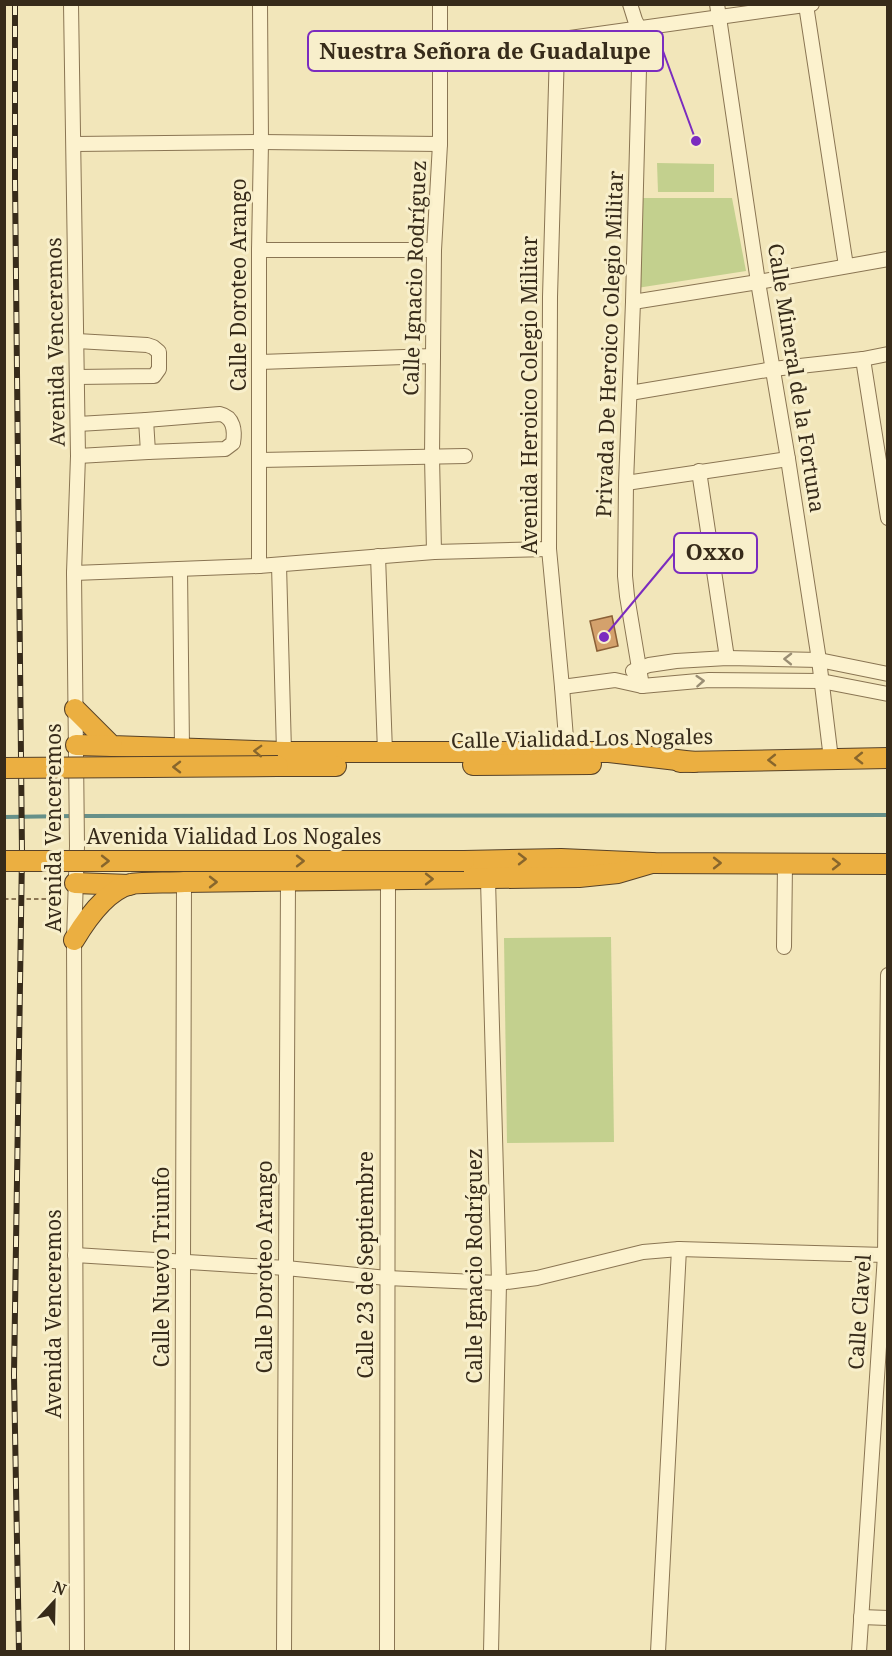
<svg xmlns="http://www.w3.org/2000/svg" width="892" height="1656" font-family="'Noto Serif',serif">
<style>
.green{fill:#c3d08e}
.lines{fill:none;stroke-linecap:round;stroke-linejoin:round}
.stream{stroke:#669089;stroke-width:4}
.building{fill:#d4a16c;stroke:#8b6037;stroke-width:1.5}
.minor-casing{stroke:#8a7553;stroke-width:16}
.highway-casing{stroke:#574228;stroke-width:22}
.path{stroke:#8a7553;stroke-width:2;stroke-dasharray:4.5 3;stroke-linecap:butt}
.minor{stroke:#fcf2ce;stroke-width:14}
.highway{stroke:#ebaf41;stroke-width:20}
.rail-casing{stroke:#372b1a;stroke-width:6}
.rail{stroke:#f8efcb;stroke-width:4;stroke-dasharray:11;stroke-linecap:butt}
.highway-bridge-casing{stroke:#574228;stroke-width:22;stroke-linecap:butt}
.highway-bridge{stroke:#ebaf41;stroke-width:20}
.oneway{stroke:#9a8e74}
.oneway2{stroke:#88662c}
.labels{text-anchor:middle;stroke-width:6;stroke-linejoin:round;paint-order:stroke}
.street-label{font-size:21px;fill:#372b1a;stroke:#f8efcb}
.leader{fill:none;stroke:#7b2cbf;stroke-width:2}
.callout-dot{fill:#7b2cbf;stroke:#f8efcb;stroke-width:2}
.callout{fill:#f8efcb;stroke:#7b2cbf;stroke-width:2}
.callout-label{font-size:22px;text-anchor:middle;font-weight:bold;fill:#372b1a}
</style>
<rect width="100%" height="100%" fill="#f2e6ba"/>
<g class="green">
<path d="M657,163L714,164V192H658Z"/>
<path d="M641,198H732L746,271L637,288Z"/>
<path d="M611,937L614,1142L507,1143L504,938Z"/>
</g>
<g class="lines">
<g class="stream">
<path d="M80,816L888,815"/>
<path d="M4,817L73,816"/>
</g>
</g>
<path class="building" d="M612,616L618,646L597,651L590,621Z"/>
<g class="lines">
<g class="minor-casing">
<g id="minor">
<path d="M71,4L78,456L74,573L77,846L74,940L77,1652"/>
<path d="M630,4L635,20L640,30L633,302L626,483L625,576L627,596L642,686"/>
<path d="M717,4L758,282L788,459L819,660L831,759"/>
<path d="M806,5L846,266"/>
<path d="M75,144L261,142L440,144"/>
<path d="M259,250H434"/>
<path d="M633,302L758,282L888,259"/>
<path d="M77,341L147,345L153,347L159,352V369L154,376L77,377"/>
<path d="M863,359L888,518"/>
<path d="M260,362L433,356"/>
<path d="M630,393L773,369L863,359L888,354"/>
<path d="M146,420L220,414C234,417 235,431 233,443L225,449L148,452"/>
<path d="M78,424L146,420L148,452L78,456"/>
<path d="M260,460L465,456"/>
<path d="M699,471L727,658"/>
<path d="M626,483L788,459"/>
<path d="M434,552L432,456L433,356L434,250L440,144V4"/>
<path d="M378,556L385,752"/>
<path d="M279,565L284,752"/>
<path d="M259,566V250L261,142L260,4"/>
<path d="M180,569L182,748"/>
<path d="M74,573L259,566L434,552L549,549"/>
<path d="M633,671L649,665L676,661L727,658L819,660L888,674"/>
<path d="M562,687L615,680L642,686L709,680L821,681L888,694"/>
<path d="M567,751L562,687L549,549L550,297L557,50L564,41L570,38L812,4"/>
<path d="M488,880L499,1283L491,1652"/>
<path d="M784,947L785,864"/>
<path d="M75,1255L286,1268L387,1278L499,1283L537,1278L643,1252L679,1249L885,1255"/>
<path d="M861,1617L888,1618"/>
<path d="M182,1652L184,882"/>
<path d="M284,1652L288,882"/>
<path d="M387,1652L388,879"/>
<path d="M658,1652L679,1249"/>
<path d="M859,1652L885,1255L888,975"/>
</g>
</g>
<g class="highway-casing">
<g id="highway">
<path d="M75,709L112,746L284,752H609L694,762"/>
<path d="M76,745L112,746"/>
<path d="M680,762L888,758"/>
<path d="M473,765L591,764"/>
<path d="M278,766H336"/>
<path d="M464,861L561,859L652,863L888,864"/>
<path d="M75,883L130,885"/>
<path d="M74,940C86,920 107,890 131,884C144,882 169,883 184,882L579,877L618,873L652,863"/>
</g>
</g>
<path class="path" d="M4,899H64"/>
<use href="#minor" class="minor"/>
<use href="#highway" class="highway"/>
<g class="rail-casing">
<path id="rail" d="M15,4V180L22,854L14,1375L19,1652"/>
</g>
<use href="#rail" class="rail"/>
<g class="highway-bridge-casing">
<g id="highway-bridge">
<path d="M4,768L278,766"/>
<path d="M4,861H464"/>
</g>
</g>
<use href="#highway-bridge" class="highway-bridge"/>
</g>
<defs><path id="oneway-chevron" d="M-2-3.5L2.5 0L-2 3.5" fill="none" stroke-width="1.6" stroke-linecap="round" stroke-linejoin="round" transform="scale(1.5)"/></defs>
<g class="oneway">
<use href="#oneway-chevron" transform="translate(788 659) rotate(-179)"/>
<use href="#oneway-chevron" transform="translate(700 681) rotate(-4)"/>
</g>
<g class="oneway2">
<use href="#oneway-chevron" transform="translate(258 751) rotate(-178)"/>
<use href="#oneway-chevron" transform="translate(859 758) rotate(179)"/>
<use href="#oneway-chevron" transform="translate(772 760) rotate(179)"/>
<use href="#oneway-chevron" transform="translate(177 767) rotate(180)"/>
<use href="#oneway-chevron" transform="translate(522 859)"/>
<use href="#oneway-chevron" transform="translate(105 861)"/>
<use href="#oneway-chevron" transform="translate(300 861)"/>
<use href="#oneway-chevron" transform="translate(717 863)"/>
<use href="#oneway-chevron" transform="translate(836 864)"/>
<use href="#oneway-chevron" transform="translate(429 879)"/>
<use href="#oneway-chevron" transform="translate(213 882)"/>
</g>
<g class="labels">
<g class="street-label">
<text transform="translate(415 278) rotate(-88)" y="7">Calle Ignacio Rodríguez</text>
<text transform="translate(239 285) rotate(-90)" y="7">Calle Doroteo Arango</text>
<text transform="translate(56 342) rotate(-91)" y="7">Avenida Venceremos</text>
<text transform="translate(610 344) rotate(-88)" y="7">Privada De Heroico Colegio Militar</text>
<text transform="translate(796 378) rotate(81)" y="7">Calle Mineral de la Fortuna</text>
<text transform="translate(530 395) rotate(-90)" y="7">Avenida Heroico Colegio Militar</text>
<text transform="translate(582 739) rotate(-1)" y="7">Calle Vialidad Los Nogales</text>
<text transform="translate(54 828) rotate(-90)" y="7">Avenida Venceremos</text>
<text x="234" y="844">Avenida Vialidad Los Nogales</text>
<text transform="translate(366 1265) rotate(-90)" y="7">Calle 23 de Septiembre</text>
<text transform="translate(475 1266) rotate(-90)" y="7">Calle Ignacio Rodríguez</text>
<text transform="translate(162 1267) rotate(-90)" y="7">Calle Nuevo Triunfo</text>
<text transform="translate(265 1267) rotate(-90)" y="7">Calle Doroteo Arango</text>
<text transform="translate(860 1312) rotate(-86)" y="7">Calle Clavel</text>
<text transform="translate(54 1314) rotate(-90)" y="7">Avenida Venceremos</text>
</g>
</g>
<path class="leader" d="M696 141L663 51M604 637L674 553"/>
<g class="callout-dot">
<circle cx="696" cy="141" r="6"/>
<circle cx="604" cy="637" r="6"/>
</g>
<g class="callout">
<rect x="308" y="31" width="355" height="40" rx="6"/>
<rect x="674" y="533" width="83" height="40" rx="6"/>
</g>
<g class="callout-label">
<text x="485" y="59">Nuestra Señora de Guadalupe</text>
<text x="715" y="560">Oxxo</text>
</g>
<rect width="892" height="1656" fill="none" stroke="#372b1a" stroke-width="12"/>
<g transform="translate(54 1602) rotate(22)" stroke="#f8efcb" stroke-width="4.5" paint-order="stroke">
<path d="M0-4.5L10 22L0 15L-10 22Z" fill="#372b1a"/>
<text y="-9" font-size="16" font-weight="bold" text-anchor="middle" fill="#372b1a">N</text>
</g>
</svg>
